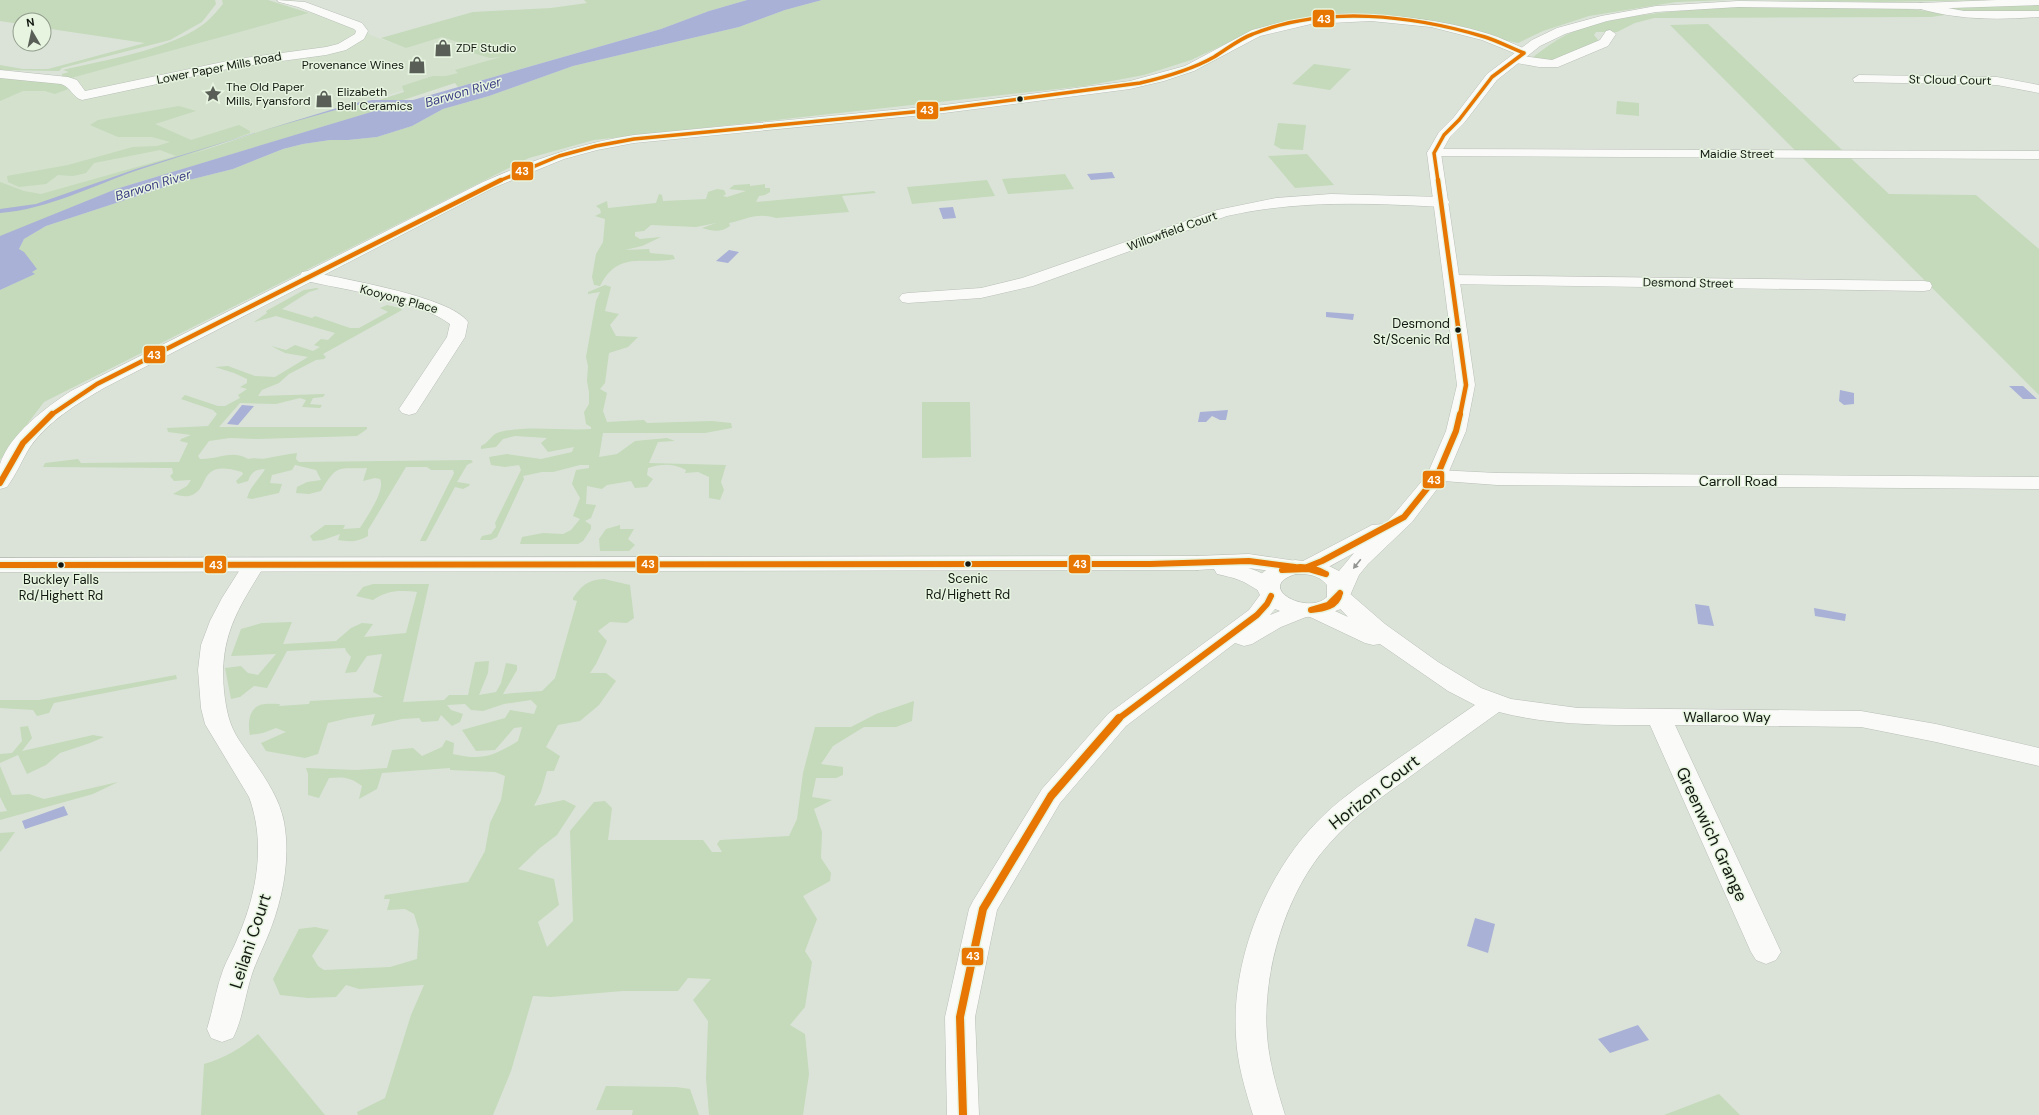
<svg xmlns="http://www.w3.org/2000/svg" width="2039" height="1115" viewBox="0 0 2039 1115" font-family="'DM Sans',sans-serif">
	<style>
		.built { fill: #d3e1cd }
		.green { fill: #c4daba }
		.water { fill: #a9b1d6 }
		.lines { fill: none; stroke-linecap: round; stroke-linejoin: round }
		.minor-casing { stroke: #b9bfb6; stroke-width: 1 }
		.tertiary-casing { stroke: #b9bfb6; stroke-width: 1 }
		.secondary-casing { stroke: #b9bfb6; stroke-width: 1 }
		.minor { fill: #fafbf9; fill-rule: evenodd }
		.tertiary { fill: #fafbf9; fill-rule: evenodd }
		.secondary { fill: #fafbf9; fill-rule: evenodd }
		.bus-1-far3-casing { stroke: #e7f5e0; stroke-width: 5.5 }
		.bus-1-far2-casing { stroke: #e7f5e0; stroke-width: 7 }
		.bus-1-far1-casing { stroke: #e7f5e0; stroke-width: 9 }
		.bus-1-casing { stroke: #e7f5e0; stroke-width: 11 }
		.bus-1-far3 { stroke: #e77702; stroke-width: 3.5 }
		.bus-1-far2 { stroke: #e77702; stroke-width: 4.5 }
		.bus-1-far1 { stroke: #e77702; stroke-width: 6 }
		.bus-1 { stroke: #e77702; stroke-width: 8 }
		.oneway { fill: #929591 }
		.bus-dot { fill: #131811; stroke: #e7f5e0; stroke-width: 1.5 }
		.labels { text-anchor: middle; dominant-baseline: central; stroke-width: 3; stroke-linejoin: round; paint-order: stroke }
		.far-poi-label { font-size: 12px; fill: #131811; stroke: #e7f5e0; text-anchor: start }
		.far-street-label { font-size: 12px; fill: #131811; stroke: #e7f5e0 }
		.far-water-label { font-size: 13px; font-style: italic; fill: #3b3e84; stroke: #e7f5e0 }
		.bus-label { font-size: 13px; fill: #131811; stroke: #e7f5e0 }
		.street-label { font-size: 14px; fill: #131811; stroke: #e7f5e0 }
		.near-street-label { font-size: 17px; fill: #131811; stroke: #e7f5e0 }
		.line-badge { stroke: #e7f5e0; stroke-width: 1.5 }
		.badge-label { font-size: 11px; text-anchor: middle; font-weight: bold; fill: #fff }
	</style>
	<rect width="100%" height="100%" fill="#dbe3d8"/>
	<!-- built -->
	<path class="built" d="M321 10 358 21 370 35 406 48 442 37 510 59 32 199 0 182V97Z"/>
	<!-- green -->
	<path class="green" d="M0 0H215L216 4 202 22 170 40 62 68 59 71 0 70V65L23 69H48L145 43 44 28V20H20V24L0 21Z
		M222 0H268L309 13 71 78 62 77V74L69 72 63 70C104 60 168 50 201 26 210 20 216 12 223 4Z
		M584 0H747L709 11 661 29 458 87 455 83 403 100H379L404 92 402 86 433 76H446L458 73 455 70 501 57 490 58 463 50 473 47 442 37 406 48 381 38 473 12 551 8 587 3Z
		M822 0H1726L1676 2 1589 16 1543 31 1518 43 1402 18 1288 22 1230 42 1191 60 1144 75 1085 86 594 140 529 158 44 402 0 460V290L34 274 24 265 18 251 24 239 46 226 177 183 233 169 283 149 303 144 330 140H348L377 137 412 126 443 109 489 96 573 66 739 27 785 10Z
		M1766 0H1989L1880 2Z
		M2039 4V11H1958L1949 8Z
		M1740 7 1908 9 1952 14 1931 17 1654 18 1635 23 1617 32H1596L1594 35 1599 41 1553 61 1534 59 1533 57C1544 49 1554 41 1566 35 1614 13 1687 10 1740 7Z
		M1708 24 1889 194 1976 195 2039 249V395L1670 25Z
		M1314 64 1351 69 1330 90 1292 84Z
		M0 74 28 81 63 83 68 89 55 94 45 91H23L0 101Z
		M1617 101 1639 103V116L1616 114Z
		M374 102 402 103 116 189 0 237V182L24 191 41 194 176 156 160 150 94 163 86 173 73 176 58 175 46 184 19 187 8 182 7 176 68 165 133 147 157 146 170 142 152 137H118L90 125 98 120 179 106 196 111 155 124 191 140 239 125 250 131V133L189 155C250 135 311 113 374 102Z
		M1278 123 1306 125 1303 150 1281 149 1274 145Z
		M1307 154 1334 185 1295 188 1268 156Z
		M1065 174 1074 189 1008 194 1002 179Z
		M987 180 995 196 912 204 907 187Z
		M750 184V186L765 184V188H770V192L765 195 759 196 756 202 874 191 876 193 842 196 849 212 776 218C756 212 748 219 729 223L730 226C720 233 713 231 702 228L716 223 696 227 651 225 644 231 635 232V236L640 239 661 237 642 246 625 250 649 249 650 253 673 255 675 259C643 265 618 250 600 286L594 285 592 277 596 254 603 242 605 219 595 216 601 213 600 209 596 206 607 201 608 208 656 203 659 194 662 195 663 201 706 199 708 192 717 189 724 190 726 194 723 196 727 197 746 191 729 189 734 185Z
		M605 285 611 287 605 311 619 314 610 325 616 336 638 337 628 347 609 353 605 383 600 389 607 393 603 411 607 422 644 420 647 423 712 421 731 423 732 428 705 433H603L599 457 617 454 635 441 667 438 675 441 658 442 649 463 726 465 721 482 724 490 720 500 709 498V477L698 472 685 473 686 470C672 463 662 464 648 468L647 475 653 479 647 487 635 488 631 481 607 485 602 489 587 486 586 504 596 505 591 518 585 521 591 525V529L583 541 578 544H520L522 537 543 533 563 534 571 530 580 519 573 516 580 498 572 484 576 470 589 468V465H580L553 472H542L523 476 524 479 497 537 491 540H480L482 536 491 534 496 527 495 523 521 470 519 465 505 467 491 465 489 457 507 454 541 459 572 452 574 447 548 452 541 443 547 438 515 436 503 439 496 447 481 449V446C489 443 491 434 500 432 529 425 562 431 591 429V427L586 424 584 412 589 404V392L587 381 588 366 586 357 596 301 600 292 588 294V292Z
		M317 288 319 289 309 292 282 309 312 318 315 316 350 328H359L388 312 380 308 387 305 400 308 402 310 323 354 326 357 324 359 316 360 289 374 279 383 262 390 258 396 325 394 323 397 313 398 310 404 322 405 320 408 302 407 306 400 300 398 276 404 240 403 219 427H367V429L357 436 257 439 230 438 209 441 198 456 200 459C217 460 232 449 248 459 255 457 261 460 268 458 278 456 287 454 297 453L296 459 299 462 471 460 473 462 467 465 457 482 470 484 469 486 463 489 455 487 426 541H420L454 473 453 470H431L427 467H406L368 530V536C357 542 351 542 338 540L340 534 323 540 313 541 310 536 325 525H345L343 529 360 528C366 518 386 490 380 479L375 478 363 481 367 468C337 469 337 464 321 491L309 494 296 493 297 487 307 482 321 480 316 470 295 465 292 470 272 475 270 483 282 484 279 493 252 499 247 498C250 486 259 480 265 469 256 469 251 472 248 481L238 484 236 481 243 474 242 472C195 458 212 491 189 496 184 497 178 495 173 494L187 486 191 480 174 481 170 476 173 473 172 468 43 467 45 463 78 459 81 463 179 462 188 443 180 441 181 439 191 435 168 432 167 428 208 426 217 414 213 410 181 399 185 395 218 406H225L240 398 238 395 247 389 240 387 247 383V379L234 373 215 367 228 366 255 376 275 377 308 357 285 353 271 346 286 350 295 345 313 351 320 347 314 345 321 339 328 340 335 333 276 316 254 322 267 313 266 311 304 290Z
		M922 402H970L971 457 922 458Z
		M620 525V529H634L628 539 635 545 629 551H600L599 539 606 529Z
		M604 579 630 585 634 618 627 623 610 622 598 631 607 641 596 664 590 673H606L616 681 599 705 580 721 558 725 546 747 560 756 554 771H547L541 792 534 806 564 800 576 806 557 835 540 848 518 869 554 879 559 905 538 922 547 947 573 921 570 831 594 802 605 801 612 808 608 840H703L712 852H722L717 844 720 840 789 836 797 819 803 773 815 727H851L876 714 914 701 912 721 896 727H864L833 746 821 764 843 767V775L836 778H816L812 797 832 800 814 809 822 832 821 858 831 873 830 881 803 896 817 919 805 951 812 962 805 1007 790 1025 805 1034 809 1074 803 1115H709L706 1078 708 1021 693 1000 711 979 688 978 678 991H623L551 997 533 996 511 1071 493 1115H358L357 1112 385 1098 411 1015 424 985 359 989 346 985 336 997 308 998 280 995 273 979 299 929 315 927 329 930 312 956 318 966 324 970 390 967 417 959 419 930 414 914 405 909 387 910 390 899H384L385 895 468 882 485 851 490 823 501 800 505 776 495 772 450 770V768L382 773 377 789 359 799 362 786C350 777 343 777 329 778L319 798 308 795V774L306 768 356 770 387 768 392 750 413 748 422 756 442 747 446 740 454 743 453 754C482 761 494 756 518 741L522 727 514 728 495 750 476 751 462 730 505 718 510 710 534 714 537 706 531 700 504 704 483 711 471 710 465 704 447 705 451 710 463 714 460 722 452 726 441 715 438 721 422 722 419 718 402 719 371 726 375 714 349 718 328 723 318 754 305 758 266 751 261 743 286 732 276 728 263 733 250 735C248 726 248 711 258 706 263 703 274 704 280 704L279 706 309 704 310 701 383 697 373 692 382 654 367 656 356 672 345 673 351 657 346 651 345 648 287 651 267 688 254 686 240 697 231 699 225 668 241 666 248 673 258 675 276 654 231 656 241 629 262 623 292 622 283 644 336 641 351 628 362 623 373 624 364 637 406 633 417 592C400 590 387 590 373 600L356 596 363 587 373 584H429L403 702 444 700 449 695H468L475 662 489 661 488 673 479 695 496 692 501 683 506 663 517 665V670L503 694 542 691 555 678 577 601 573 600V598C582 585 588 580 604 579Z
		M176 675 177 679 54 703 49 713 37 716 33 710 0 708V700H39Z
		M28 726 32 738 22 751 93 735 104 737 90 743 60 753 46 765 27 774 18 755 0 763V754L12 753 22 741 20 727Z
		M0 766 12 795 29 794 44 799 118 782 93 794 0 820V812L7 811 0 797Z
		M15 832 2 850 0 852V833Z
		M258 1034 325 1115H201L204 1064C225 1058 241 1048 258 1034Z
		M606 1086 676 1087 690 1089 699 1115H632L633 1110H596Z
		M1719 1094 1740 1115H1664Z"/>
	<!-- water -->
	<path class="water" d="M747 0H822L785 10 739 27 573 66 489 96 443 109 412 126 377 137 348 140H330L303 144 283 149 233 169 177 183 46 226 24 239 19 249 24 252 37 269 32 272 35 274 0 290V236L116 189 401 103C366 99 333 111 300 120 246 135 192 152 138 170 92 186 49 209 0 213V209L36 204 136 169 350 104 372 100H413L661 29 709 11Z
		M1112 172 1115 178 1091 180 1087 174Z
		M953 207 956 218 943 219 939 208Z
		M729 250 739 252 728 263 716 261Z
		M1326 312 1354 314 1353 320 1326 317Z
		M2009 386H2023L2037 399H2023Z
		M1840 390 1854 393V404L1844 405 1839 401Z
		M242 405 254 406 238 425 227 424Z
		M1228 410 1226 420H1220L1212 416 1206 422H1198L1200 412Z
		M1695 604 1709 606 1714 626 1698 624Z
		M1814 608 1846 614 1845 621 1815 616Z
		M64 806 68 815 25 829 22 821Z
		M1475 918 1495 924 1488 953 1467 946Z
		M1638 1025 1649 1040 1610 1053 1598 1039Z"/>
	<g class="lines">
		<!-- minor casing -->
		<g class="minor-casing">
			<path id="minor" d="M277 0 305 2 362 23 368 31 364 39 346 50 326 55 237 67 82 100C73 98 71 87 61 84L0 78V70L68 77 77 80 85 91 237 59 326 47 338 44 355 34 356 31 354 29 298 7 279 2Z
				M1921 3 1964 11H2039V17C1997 20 1957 20 1917 8L1915 6 1917 4Z
				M1610 30 1616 34 1608 46 1558 67H1539L1511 62 1509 59 1515 55 1552 60 1600 40 1606 31Z
				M1859 75 1997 77 2039 85V93L1997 85 1854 82 1853 79Z
				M1434 149 2039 151V159L1429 156 1427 153 1429 150Z
				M1331 194 1442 197 1447 199 1450 202 1447 205 1442 207C1370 203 1298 200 1227 216L1033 286 981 298 908 303 902 302 899 298 902 294 908 293 981 288 1022 278 1217 210 1276 198Z
				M308 271C341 279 450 296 468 322L465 337 416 413 409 415 402 413 399 409 447 337 450 324C416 299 344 290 302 280L300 276 302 272Z
				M1452 275 1924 281 1930 282 1932 286 1930 290 1924 291 1446 284 1444 280 1446 276Z
				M1437 470 1497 473 2039 477V489L1497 485 1430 480 1427 476 1430 472Z
				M1249 554 1303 562 1306 567 1303 572 1295 574 1248 568C1259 571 1271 577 1278 587L1275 592C1260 596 1253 585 1239 580 1232 577 1225 576 1217 574L1214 569 1197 570 1189 568 1186 563 1189 558 1197 556Z
				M254 558 262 560 265 565C237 610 219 637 224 691 226 709 229 725 239 740 256 766 278 791 284 822 291 861 282 902 267 938 262 950 256 962 252 974 245 995 243 1018 233 1038L222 1042 211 1038 207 1029C213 1010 216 989 223 970 227 959 234 948 238 937 257 893 266 843 249 797L205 724 201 708 198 670 201 645 210 621 222 598 246 560Z
				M1340 590 1348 592 1385 624 1438 662 1481 688 1511 699 1578 708 1861 711 1936 724 2039 748V766L1936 742 1861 727 1675 725 1781 952 1776 960 1766 964 1756 960 1751 952 1650 725C1599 725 1549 725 1499 712 1471 732 1443 752 1415 773 1385 795 1354 815 1329 844 1286 891 1262 972 1267 1035 1269 1063 1277 1089 1285 1115H1253C1245 1089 1237 1063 1236 1036 1231 958 1268 868 1324 815 1346 794 1371 778 1396 760 1423 742 1448 723 1475 705L1448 691 1380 644 1373 645 1365 643 1308 616 1304 611 1308 606 1316 604 1324 606 1348 617 1329 597 1332 592Z"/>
		</g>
		<!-- tertiary casing -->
		<g class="tertiary-casing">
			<path id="tertiary" d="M1340 14C1391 14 1440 19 1489 34 1502 38 1515 45 1528 50L1530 53 1524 57 1482 40 1431 27 1371 21 1311 24 1260 36 1194 71 1164 81 1130 89 944 113 634 143 597 150 564 159 493 188 104 388C77 404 48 421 30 447 22 460 16 475 7 487L0 489C0 482 0 471 0 464 10 434 45 408 71 391L483 182C532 160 581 143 634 135L944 105 1130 81 1185 66 1252 30 1283 22Z
				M1197 556 1205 558 1208 563 1205 568 1197 570 0 572V558Z"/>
		</g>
		<!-- secondary casing -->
		<g class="secondary-casing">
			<path id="secondary" d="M1997 0H2039V5L1921 9 1738 7 1656 12 1607 21 1565 34 1540 46 1497 80 1464 123 1450 137 1441 153 1475 385 1466 431 1447 476 1412 522 1368 564 1359 575 1348 600 1341 609 1321 616 1306 617 1281 627 1252 644 1244 646 1235 643 1126 726 1060 803 997 910 975 1017 979 1115H947L945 1017 969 909 973 901 1042 789 1108 714 1249 610 1260 595 1256 587 1261 574 1270 567 1295 560 1303 561 1372 525 1384 524 1396 512 1427 475 1446 431 1457 385 1427 153 1439 132 1454 117 1487 74 1532 40 1557 28 1601 16 1656 6 1738 1 1921 3ZM1354 553 1339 571 1329 566H1330ZM1296 574C1309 574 1319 575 1327 585V597C1308 616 1253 587 1296 574ZM1275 609 1280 611 1270 615Z"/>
		</g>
		<!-- minor -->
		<use href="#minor" class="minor"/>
		<!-- tertiary -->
		<use href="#tertiary" class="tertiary"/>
		<!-- secondary -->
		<use href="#secondary" class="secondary"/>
		<!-- bus-1-far3 casing -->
		<g class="bus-1-far3-casing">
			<path id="bus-1-far3" d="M499 181 559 156 596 146 634 139 944 109 1140 83C1166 77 1191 70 1214 57 1227 49 1239 39 1253 34 1325 5 1412 15 1485 37 1498 41 1511 48 1524 53
				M1438 181 1434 153 1444 135 1459 120 1492 77 1524 53"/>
		</g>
		<!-- bus-1-far2 casing -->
		<g class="bus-1-far2-casing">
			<path id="bus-1-far2" d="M1438 180 1466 385 1460 415
				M51 415 97 384 501 180"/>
		</g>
		<!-- bus-1-far1 casing -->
		<g class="bus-1-far1-casing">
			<path id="bus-1-far1" d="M0 483 23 443 52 414
				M0 565 1150 564 1249 561 1295 567
				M1307 567 1322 561 1404 517 1437 476 1456 431 1460 414
				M1282 570C1298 565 1312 566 1326 574
				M1282 570 1309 569 1326 574
				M1311 610C1323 609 1337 607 1340 593
				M1311 610 1328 605 1340 593
				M1118 719 1257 615 1267 604 1271 596"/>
		</g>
		<!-- bus-1 casing -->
		<g class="bus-1-casing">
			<path id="bus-1" d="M963 1115 960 1017 983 909 1051 796 1119 718"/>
		</g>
		<!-- bus-1-far3 -->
		<use href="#bus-1-far3" class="bus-1-far3"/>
		<!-- bus-1-far2 -->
		<use href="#bus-1-far2" class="bus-1-far2"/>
		<!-- bus-1-far1 -->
		<use href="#bus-1-far1" class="bus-1-far1"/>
		<!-- bus-1 -->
		<use href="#bus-1" class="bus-1"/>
	</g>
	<!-- one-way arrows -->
	<defs><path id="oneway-solid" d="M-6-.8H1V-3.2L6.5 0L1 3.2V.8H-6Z"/></defs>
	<use class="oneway" href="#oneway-solid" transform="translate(1357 564) rotate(129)"/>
	<!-- icons -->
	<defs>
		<g id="shop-bare" transform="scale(1.38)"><path d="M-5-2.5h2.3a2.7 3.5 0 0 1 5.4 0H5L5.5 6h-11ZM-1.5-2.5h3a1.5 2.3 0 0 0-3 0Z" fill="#595f57" stroke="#e7f5e0" stroke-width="2.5" paint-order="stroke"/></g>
		<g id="sight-bare" transform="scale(1.38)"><path d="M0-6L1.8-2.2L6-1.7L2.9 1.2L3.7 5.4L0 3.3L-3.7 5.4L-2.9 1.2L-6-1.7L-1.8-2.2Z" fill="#595f57" stroke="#e7f5e0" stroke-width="2.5" paint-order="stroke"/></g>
	</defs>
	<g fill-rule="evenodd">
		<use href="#shop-bare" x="443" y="48"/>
		<use href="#shop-bare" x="417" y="65"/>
		<use href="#sight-bare" x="213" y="94"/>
		<use href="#shop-bare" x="324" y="99"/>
	</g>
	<!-- markers -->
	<g class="bus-dot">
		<circle cx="1020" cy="99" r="3.5"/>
		<circle cx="1458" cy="330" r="3.5"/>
		<circle cx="968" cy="564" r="3.5"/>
		<circle cx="61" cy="565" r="3.5"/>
	</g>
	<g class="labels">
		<!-- far-poi labels -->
		<g class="far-poi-label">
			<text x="456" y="48">ZDF Studio</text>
			<text x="404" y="65" text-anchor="end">Provenance Wines</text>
			<text x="226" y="87">The Old Paper<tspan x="226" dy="14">Mills, Fyansford</tspan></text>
			<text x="337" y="92">Elizabeth<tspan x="337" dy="14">Bell Ceramics</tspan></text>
		</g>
		<!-- far-street labels -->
		<g class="far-street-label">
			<text transform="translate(219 68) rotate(-11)">Lower Paper Mills Road</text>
			<text transform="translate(1950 80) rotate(1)">St Cloud Court</text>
			<text x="1737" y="154">Maidie Street</text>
			<text transform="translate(1172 231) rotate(-20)">Willowfield Court</text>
			<text transform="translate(1688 283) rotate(1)">Desmond Street</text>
			<text transform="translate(399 299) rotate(15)">Kooyong Place</text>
		</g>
		<!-- far-water labels -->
		<g class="far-water-label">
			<text transform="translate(463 92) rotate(-16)">Barwon River</text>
			<text transform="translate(153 185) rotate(-17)">Barwon River</text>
		</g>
		<!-- bus labels -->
		<g class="bus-label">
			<text x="1450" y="323" text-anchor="end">Desmond<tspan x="1450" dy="16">St/Scenic Rd</tspan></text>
			<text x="968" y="578">Scenic<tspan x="968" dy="16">Rd/Highett Rd</tspan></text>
			<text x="61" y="579">Buckley Falls<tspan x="61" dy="16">Rd/Highett Rd</tspan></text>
		</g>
		<!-- street labels -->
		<g class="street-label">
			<text x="1738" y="481">Carroll Road</text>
			<text x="1727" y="717">Wallaroo Way</text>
		</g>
		<!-- near-street labels -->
		<g class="near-street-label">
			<text transform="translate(1374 792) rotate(-38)">Horizon Court</text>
			<text transform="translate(1712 834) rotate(65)">Greenwich Grange</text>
			<text transform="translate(250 941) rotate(-72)">Leilani Court</text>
		</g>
	</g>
	<g class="line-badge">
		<rect x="1312" y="9" width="23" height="19" rx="4" fill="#e77702"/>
		<rect x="916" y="101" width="23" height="19" rx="4" fill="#e77702"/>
		<rect x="511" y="161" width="23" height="20" rx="4" fill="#e77702"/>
		<rect x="143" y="345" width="23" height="19" rx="4" fill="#e77702"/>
		<rect x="1422" y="470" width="23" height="19" rx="4" fill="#e77702"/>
		<rect x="1068" y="554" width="23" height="20" rx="4" fill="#e77702"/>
		<rect x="636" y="555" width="23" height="19" rx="4" fill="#e77702"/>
		<rect x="204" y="555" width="23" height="19" rx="4" fill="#e77702"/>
		<rect x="961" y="947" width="23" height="19" rx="4" fill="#e77702"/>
	</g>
	<g class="badge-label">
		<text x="1324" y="23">43</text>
		<text x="927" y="114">43</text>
		<text x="522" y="175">43</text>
		<text x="154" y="359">43</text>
		<text x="1434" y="484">43</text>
		<text x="1080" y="568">43</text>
		<text x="648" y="568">43</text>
		<text x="216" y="569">43</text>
		<text x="973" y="960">43</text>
	</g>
	<!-- north arrow -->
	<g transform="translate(32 32) rotate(351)"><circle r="19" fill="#e7f5e0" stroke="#929d8d"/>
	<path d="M0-3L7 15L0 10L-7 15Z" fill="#595f57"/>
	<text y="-6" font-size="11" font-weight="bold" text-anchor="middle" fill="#131811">N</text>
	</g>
</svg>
